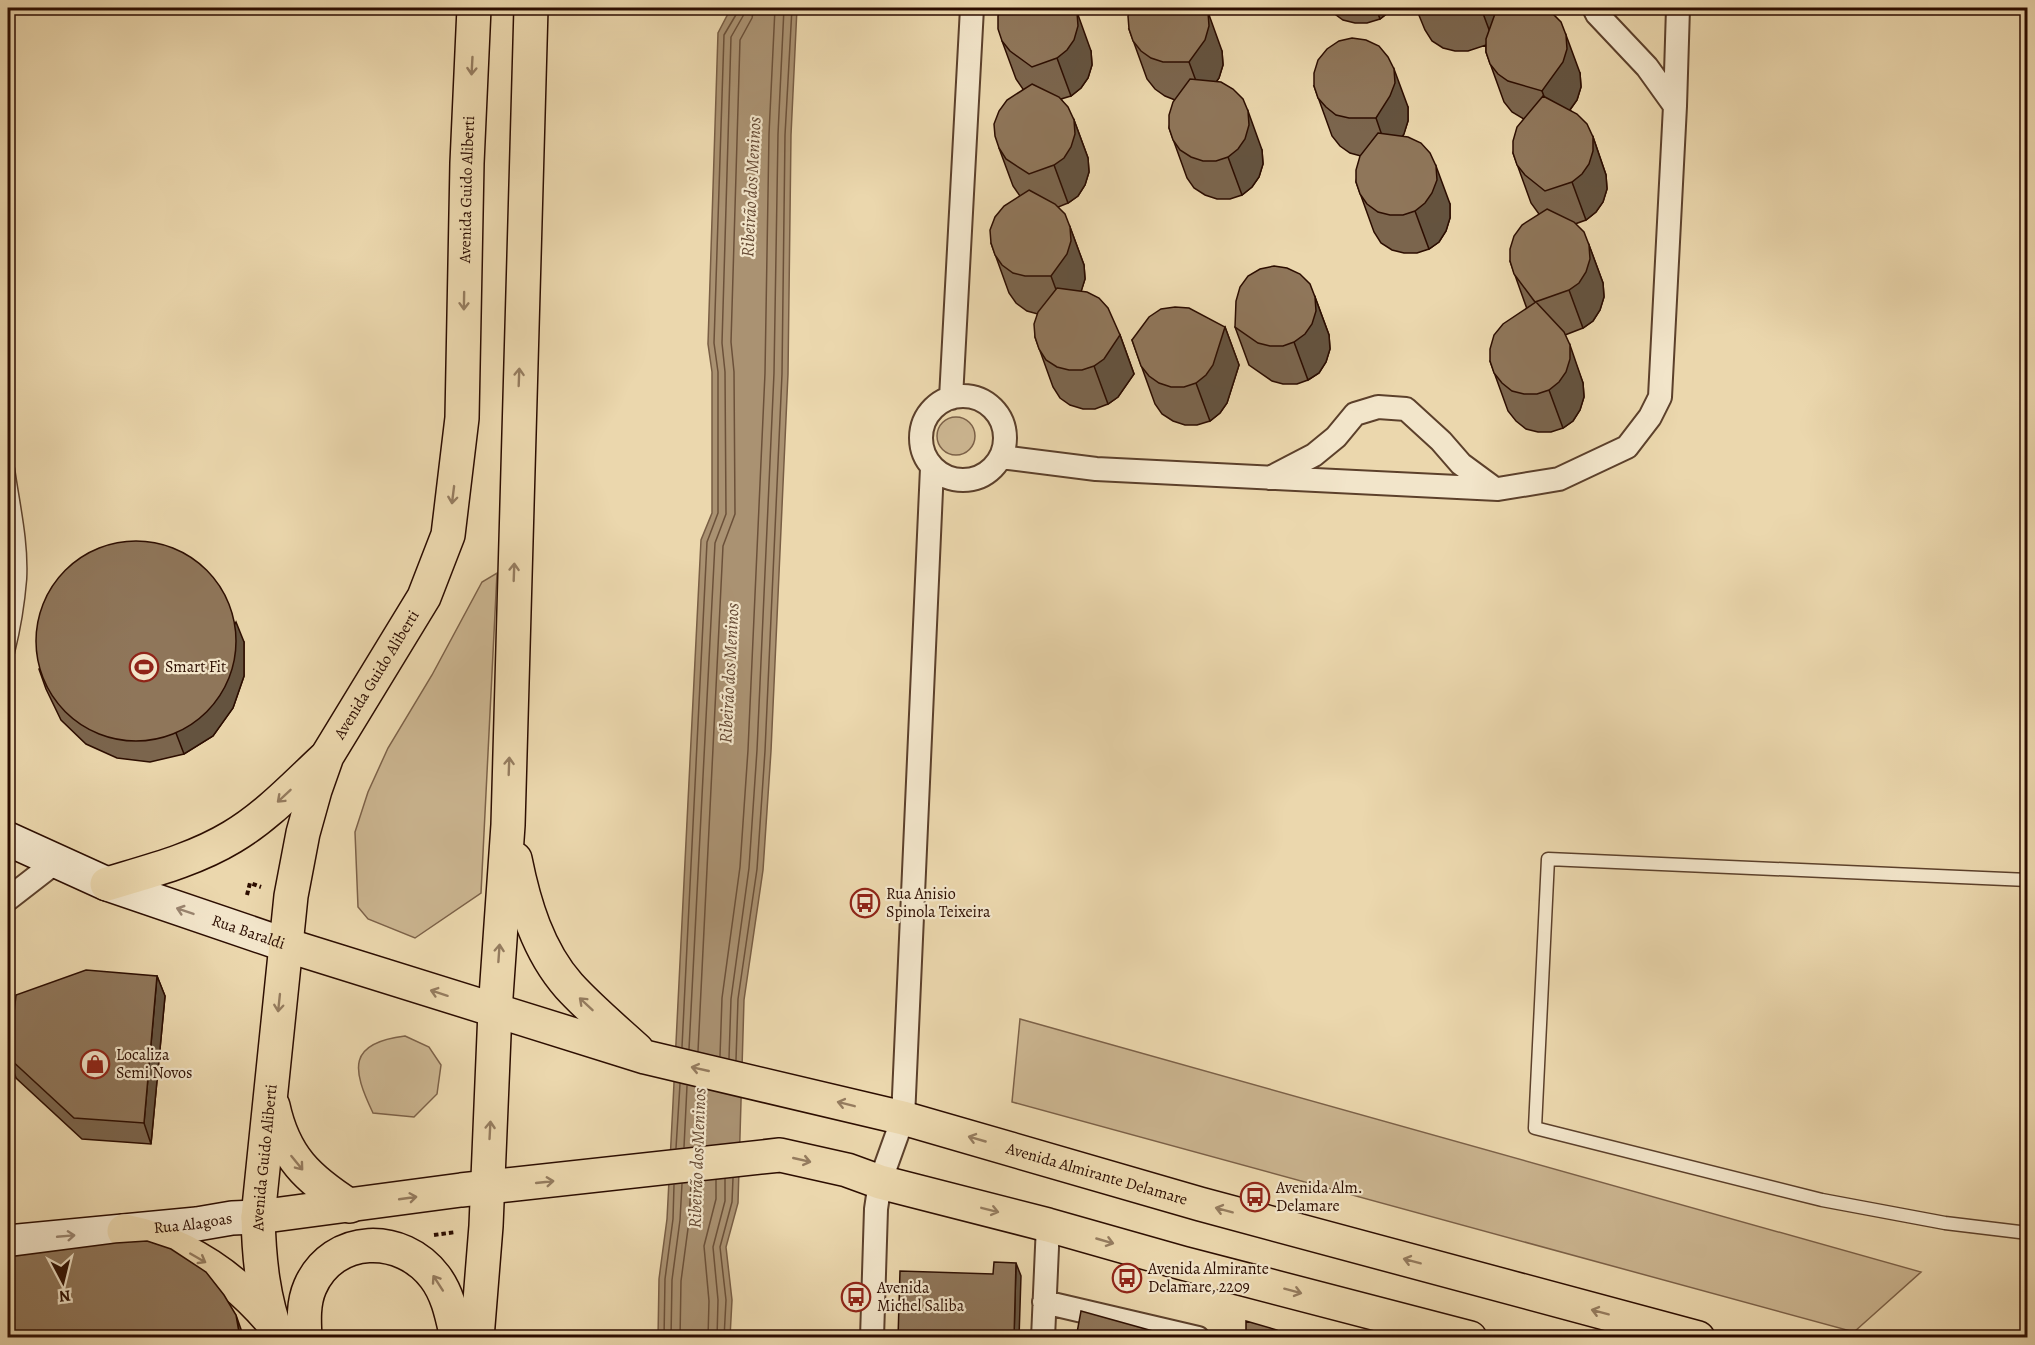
<svg xmlns="http://www.w3.org/2000/svg" width="2035" height="1345" viewBox="0 0 2035 1345" font-family="Alegreya,serif">
	<style>
		.green { fill: #cbb590; stroke: #7c6148; stroke-width: 1.5 }
		.water { fill: #aa9272; stroke: #785d44; stroke-width: 1.5 }
		.lines { fill: none; stroke-linecap: round; stroke-linejoin: round }
		.shore { stroke: #6b5039; stroke-width: 1.5 }
		.lane-casing { stroke: #5c402b; stroke-width: 15 }
		.street-casing { stroke: #5c402b; stroke-width: 26 }
		.secondary-casing { stroke: #2c0d00; stroke-width: 36 }
		.primary-casing { stroke: #2c0d00; stroke-width: 36 }
		.path { stroke: #2c0d00; stroke-width: 4; stroke-dasharray: 4.5 3; stroke-linecap: butt }
		.lane { stroke: #f2e5ca; stroke-width: 12 }
		.street { stroke: #f2e5ca; stroke-width: 22 }
		.secondary { stroke: #f2e5ca; stroke-width: 33 }
		.primary { stroke: #ebd7ad; stroke-width: 33 }
		.wall { fill: #7b654d; stroke: #2c0d00; stroke-width: 1.5 }
		.shaded-wall { fill: #64533f; stroke: #2c0d00; stroke-width: 1.5 }
		.building { fill: #8f765a; stroke: #2c0d00; stroke-width: 1.5 }
		.oneway { stroke: #957c5f }
		.oneway2 { stroke: #99846f }
		.labels { text-anchor: middle; dominant-baseline: central; stroke-width: 4.5; stroke-linejoin: round; paint-order: stroke }
		.street-label { font-size: 16px; fill: #2c0d00; stroke: #f2e5ca }
		.poi-label { font-size: 16px; fill: #2c0d00; stroke: #f2e5ca; text-anchor: start }
		.water-label { font-size: 18px; font-style: italic; fill: #654933; stroke: #f2e5ca }
	</style>
	<rect width="100%" height="100%" fill="#ebd7ad"/>
	<filter id="stains"><feTurbulence type="fractalNoise" baseFrequency=".00333" numOctaves="4"/><feColorMatrix values="0 0 0 0 .2 0 0 0 0 .09 0 0 0 0 .02 0 0 0 .5 -.17"/></filter>
	<radialGradient id="worn" r=".72"><stop offset=".6" stop-color="#630" stop-opacity="0"/><stop offset="1" stop-color="#630" stop-opacity=".3"/></radialGradient>
	<!-- green -->
	<path class="green" d="M937 436a19 19 0 1 1 38 0a19 19 0 1 1-38 0Z
		M497 573 481 893 415 938 368 919 358 907 355 832 368 792 388 748 432 675 482 582Z
		M1020 1019 1921 1272 1854 1332 1012 1102Z
		M405 1036 429 1047 441 1065 437 1094 414 1117 373 1113C352 1069 347 1043 405 1036Z"/>
	<!-- water -->
	<path class="water" d="M731 8H797L791 135 788 374 771 751 763 870 744 1000 738 1203 726 1247 732 1300 730 1337 658 1338 659 1279 667 1219 673 1103 701 540 712 513V372L708 344 718 33Z"/>
	<g class="lines">
		<!-- shore -->
		<path class="shore" d="M682 1047 707 542 718 513V372L714 343 724 35 737 13V8
			M689 1049 715 543 726 514 725 372 722 343 731 37 743 16 745 8
			M698 1051 723 546 735 514 734 372 731 342 740 40 752 18 754 8
			M720 1056 722 998 740 867 748 750 765 373 769 134 775 8
			M729 1058 731 999 749 868 757 750 774 373 778 134 784 8
			M736 1060 738 999 757 869 765 751 782 374 785 135 792 8
			M684 1147 687 1086
			M676 1148 680 1084
			M664 1338 665 1279 673 1219 674 1185
			M671 1338 672 1280 680 1220 682 1184
			M680 1338 681 1281 689 1221 691 1183
			M708 1338 709 1301 704 1246 716 1199V1180
			M717 1338 718 1300 713 1247 725 1201V1179
			M724 1338 726 1300 720 1247 732 1202 733 1178"/>
		<!-- lane casing -->
		<g class="lane-casing">
			<path id="lane" d="M8 469C13 505 22 542 20 579 18 604 14 628 8 652
				M2028 880 1548 859 1535 1128 1822 1200 1945 1223 2028 1233"/>
		</g>
		<!-- street casing -->
		<g class="street-casing">
			<path id="street" d="M1594 8 1597 14 1647 67 1675 106
				M921 438a42 42 0 1 1 84 0a42 42 0 1 1-84 0Z
				M951 398 972 8
				M1001 457 1096 469 1498 489 1559 479 1627 447 1650 417 1660 397 1675 106 1678 8
				M1270 478 1314 455 1336 437 1355 414 1378 407 1406 409 1441 441 1461 464 1495 489
				M8 899 57 861
				M1044 1302 1198 1338
				M872 1338 876 1209 880 1182 903 1118 932 468
				M1043 1338 1048 1225"/>
		</g>
		<!-- secondary casing -->
		<g class="secondary-casing">
			<g id="secondary">
				<path id="s1" d="M8 839 107 884 286 945"/>
				<path id="s2" d="M8 1242 197 1224 232 1218 258 1217"/>
			</g>
		</g>
		<!-- primary casing -->
		<g class="primary-casing">
			<g id="primary">
				<path d="M515 859C524 904 538 951 569 986 590 1009 614 1029 637 1050"/>
				<path d="M107 884C150 871 194 860 232 837 266 817 295 786 324 759"/>
				<path id="s3" d="M286 945 645 1057 903 1118 1200 1204 1698 1338"/>
				<path d="M273 1106C284 1157 308 1179 350 1206"/>
				<path d="M258 1217 461 1190 780 1155 847 1170 880 1182 1048 1225 1182 1263 1470 1338"/>
				<path d="M124 1231C184 1243 233 1276 272 1322"/>
				<path id="s4" d="M278 1338C263 1299 259 1259 258 1217L291 896 303 833 315 790 327 756 424 597 448 535 462 418 467 163 474 8"/>
				<path d="M305 1338C304 1321 303 1303 310 1287 333 1234 402 1233 435 1277 448 1294 452 1316 457 1338"/>
				<path d="M477 1338 486 1226 495 1011 508 825 531 8"/>
			</g>
		</g>
		<!-- path -->
		<path class="path" d="M247 895 250 883 261 887
			M434 1235 456 1232"/>
		<!-- lane -->
		<use href="#lane" class="lane"/>
		<!-- street -->
		<use href="#street" class="street"/>
		<!-- secondary -->
		<use href="#secondary" class="secondary"/>
		<!-- primary -->
		<use href="#primary" class="primary"/>
	</g>
	<!-- wall -->
	<path class="wall" d="M1329 8H1394L1380 19 1367 23H1355L1343 20 1332 12Z
		M1416 8H1500V10L1580 73 1581 87 1577 100 1570 110 1593 137 1606 175 1607 189 1603 202 1596 212 1586 220 1575 224 1589 245 1603 283 1604 297 1600 310 1593 321 1583 328 1565 335 1583 383 1584 397 1580 410 1573 421 1563 428 1551 432H1538L1526 429 1516 421 1508 411 1490 361 1527 309 1510 261 1539 214 1531 203 1513 153 1524 119 1512 112 1504 102 1486 52V45L1468 51H1455L1443 48 1432 41 1425 30Z
		M1129 29 1222 51 1223 65 1219 78 1216 82 1262 150 1263 164 1259 177 1252 187 1242 195 1230 199H1217L1205 195 1194 188 1187 178 1169 128 1175 100 1165 96 1155 89 1147 79Z
		M1002 41 1091 51 1092 65 1088 78 1081 88 1071 96 1061 99 1074 120 1088 158 1089 172 1085 185 1078 196 1068 203 1058 207 1070 227 1084 265 1085 279 1081 291 1120 335 1134 374 1118 397 1108 404 1095 409H1083L1070 405 1060 398 1053 387 1035 337 1038 314 1027 311 1016 303 1009 293 991 243 1020 196 1013 186 999 148 1023 89 1016 79Z
		M1314 86 1408 107V121L1403 136 1450 204V218L1446 231 1439 242 1429 249 1417 253H1404L1392 250 1381 243 1374 232 1356 182 1361 156 1350 153 1340 146 1332 136Z
		M1315 297 1329 335 1330 349 1326 362 1319 373 1308 380 1297 384H1283L1272 381 1249 365 1235 327Z
		M1225 327 1239 365 1227 403 1220 413 1210 421 1197 425H1185L1173 421 1162 414 1155 404 1132 340Z
		M244 642V676L233 708 213 736 184 754 150 762 117 758 86 744 61 720 46 689 39 669Z
		M157 976 165 996 151 1144 82 1139 16 1078 9 1058Z"/>
	<!-- shaded-wall -->
	<path class="shaded-wall" d="M1376 8H1394L1380 19Z
		M1481 8H1500L1501 16 1494 43Z
		M1077 12 1091 51 1092 65 1088 78 1081 88 1071 96 1057 58Z
		M1208 12 1222 51 1223 65 1219 78 1203 100 1189 62Z
		M1566 35 1580 73 1581 87 1577 100 1556 129 1542 91Z
		M1394 69 1408 107V121L1404 134 1389 156 1376 118Z
		M1248 111 1262 150 1263 164 1259 177 1252 187 1242 195 1228 157Z
		M1074 120 1088 158 1089 172 1085 185 1078 196 1068 203 1054 165Z
		M1593 137 1606 175 1607 189 1603 202 1596 212 1586 220 1572 182Z
		M1436 166 1450 204V218L1446 231 1439 242 1429 249 1415 211Z
		M1070 227 1084 265 1085 279 1081 292 1065 314 1051 276Z
		M1589 245 1603 283 1604 297 1600 310 1593 321 1583 328 1569 290Z
		M1315 297 1329 335 1330 349 1326 362 1319 373 1308 380 1294 342Z
		M1225 327 1239 365 1227 403 1220 413 1210 421 1196 383Z
		M1120 335 1134 374 1118 397 1108 404 1094 366Z
		M1570 345 1583 383 1584 397 1580 410 1573 421 1563 428 1549 390Z
		M236 622 244 642V676L233 708 213 736 184 754 176 733Z
		M157 976 165 996 151 1144 144 1123Z
		M1016 1263 1021 1276 1019 1338H1014Z
		M236 1315 243 1335 244 1338H240Z"/>
	<!-- building -->
	<path class="building" d="M1000 8H1075L1077 12 1078 26 1074 40 1067 50 1057 58 1032 67 1010 51 1002 41 998 29V16Z
		M1131 8H1206L1208 12 1209 26 1205 40 1189 62H1163L1151 58 1141 51 1133 41 1129 29 1128 16Z
		M1425 8H1471L1454 13H1441L1429 10Z
		M1511 8H1541L1551 12 1561 22 1566 35 1567 49 1563 62 1542 91 1508 81 1498 74 1490 64 1486 52V39L1496 11Z
		M1352 38 1366 40 1379 46 1388 57 1394 69 1395 83 1390 96 1376 118H1349L1336 115 1326 107 1318 98 1314 86V73L1318 60 1327 49 1339 41Z
		M1190 79 1221 82 1233 89 1243 99 1248 111 1249 125 1245 139 1238 149 1228 157 1216 161H1203L1191 157 1180 150 1173 140 1169 128V115L1173 102Z
		M1032 84 1059 97 1068 107 1074 120 1075 134 1071 147 1064 158 1054 165 1029 174 1006 159 999 148 995 136 994 124 999 111 1007 100Z
		M1543 96 1577 114 1587 124 1593 137V151L1589 164 1582 174 1572 182 1545 191 1525 175 1517 165 1513 153V141L1517 127Z
		M1378 133 1408 137 1421 143 1430 153 1436 166 1437 180 1432 193 1425 203 1415 211 1403 215H1390L1378 212 1367 204 1360 194 1356 182V170L1360 156Z
		M1029 190 1055 204 1065 214 1070 227 1071 241 1067 254 1051 276H1025L1013 273 1002 265 995 255 991 243 990 230 995 217 1004 206Z
		M1547 209 1574 222 1584 232 1589 245 1590 259 1586 272 1579 283 1569 290 1535 302 1514 274 1510 261V249L1514 236 1522 225Z
		M1274 266 1287 268 1300 274 1310 284 1315 297 1316 311 1312 324 1305 334 1294 342 1283 346H1270L1258 343 1235 327 1236 301 1240 287 1248 276 1260 269Z
		M1057 288 1087 292 1099 298 1108 308 1120 335 1104 359 1094 366 1082 370H1069L1057 367 1046 360 1039 349 1035 337 1034 324 1038 312Z
		M1536 302 1564 332 1570 345V359L1566 372 1559 382 1549 390 1537 394H1524L1512 391 1502 383 1494 373 1490 361V349L1494 335 1503 324Z
		M1175 307 1189 308 1225 327 1213 365 1206 375 1196 383 1184 387H1171L1159 383 1149 376 1141 366 1132 340 1149 317 1161 309Z
		M36 641a100 100 0 1 1 200 0a100 100 0 1 1-200 0Z
		M86 970 157 976 144 1123 74 1118 9 1058 16 995Z
		M147 1241 171 1249 206 1272 224 1295 236 1315 240 1338H8V1257L116 1243Z
		M994 1262 1016 1263 1014 1338H898L900 1271 993 1274Z
		M1081 1311 1178 1338H1076Z
		M1246 1321 1277 1330V1338H1246Z"/>
	<!-- one-way arrows -->
	<defs><path id="oneway-shaft" d="M-6 0H5M1.5-3L5.5 0L1.5 3" fill="none" stroke-width="1.6" stroke-linecap="round" stroke-linejoin="round" transform="scale(1.5)"/></defs>
	<g class="oneway">
		<use href="#oneway-shaft" transform="translate(472 66) rotate(93)"/>
		<use href="#oneway-shaft" transform="translate(464 301) rotate(91)"/>
		<use href="#oneway-shaft" transform="translate(519 377) rotate(-88)"/>
		<use href="#oneway-shaft" transform="translate(453 495) rotate(97)"/>
		<use href="#oneway-shaft" transform="translate(514 572) rotate(-88)"/>
		<use href="#oneway-shaft" transform="translate(509 766) rotate(-88)"/>
		<use href="#oneway-shaft" transform="translate(284 796) rotate(137)"/>
		<use href="#oneway-shaft" transform="translate(499 953) rotate(-86)"/>
		<use href="#oneway-shaft" transform="translate(439 993) rotate(-162)"/>
		<use href="#oneway-shaft" transform="translate(279 1003) rotate(96)"/>
		<use href="#oneway-shaft" transform="translate(586 1004) rotate(-137)"/>
		<use href="#oneway-shaft" transform="translate(700 1069) rotate(-167)"/>
		<use href="#oneway-shaft" transform="translate(846 1104) rotate(-166)"/>
		<use href="#oneway-shaft" transform="translate(490 1130) rotate(-87)"/>
		<use href="#oneway-shaft" transform="translate(977 1139) rotate(-164)"/>
		<use href="#oneway-shaft" transform="translate(802 1160) rotate(13)"/>
		<use href="#oneway-shaft" transform="translate(297 1163) rotate(51)"/>
		<use href="#oneway-shaft" transform="translate(545 1182) rotate(-6)"/>
		<use href="#oneway-shaft" transform="translate(408 1198) rotate(-8)"/>
		<use href="#oneway-shaft" transform="translate(990 1210) rotate(14)"/>
		<use href="#oneway-shaft" transform="translate(1224 1210) rotate(-165)"/>
		<use href="#oneway-shaft" transform="translate(1105 1241) rotate(16)"/>
		<use href="#oneway-shaft" transform="translate(198 1258) rotate(30)"/>
		<use href="#oneway-shaft" transform="translate(1412 1261) rotate(-165)"/>
		<use href="#oneway-shaft" transform="translate(438 1283) rotate(-123)"/>
		<use href="#oneway-shaft" transform="translate(1293 1291) rotate(15)"/>
		<use href="#oneway-shaft" transform="translate(1600 1312) rotate(-165)"/>
	</g>
	<g class="oneway2">
		<use href="#oneway-shaft" transform="translate(185 911) rotate(-161)"/>
		<use href="#oneway-shaft" transform="translate(66 1236) rotate(-5)"/>
	</g>
	<!-- icons -->
	<defs>
		<g id="stadium-ring" transform="scale(1.5)"><circle r="9.5" fill="#f2e5ca" stroke="#8f2418" stroke-width="1.5"/><path d="M0-5a6.5 5 0 1 0 0 10a6.5 5 0 1 0 0-10ZM-3.5-1.8h7v3.6h-7Z" fill="#8f2418"/></g>
		<g id="bus-ring" transform="scale(1.5)"><circle r="9.5" fill="#f2e5ca" stroke="#8f2418" stroke-width="1.5"/><path d="M-5-6H5V4H4V6H2V4H-2V6H-4V4H-5ZM-3.5-4V0h7V-4ZM-3.5 1.2v1.5H-2V1.2ZM2 1.2v1.5H3.5V1.2Z" fill="#8f2418"/></g>
		<g id="shop-ring" transform="scale(1.5)"><circle r="9.5" fill="#f2e5ca" stroke="#8f2418" stroke-width="1.5"/><path d="M-5-2.5h2.3a2.7 3.5 0 0 1 5.4 0H5L5.5 6h-11ZM-1.5-2.5h3a1.5 2.3 0 0 0-3 0Z" fill="#8f2418"/></g>
	</defs>
	<g fill-rule="evenodd">
		<use href="#stadium-ring" x="144" y="667"/>
		<use href="#bus-ring" x="865" y="903"/>
		<use href="#shop-ring" x="95" y="1064"/>
		<use href="#bus-ring" x="1255" y="1197"/>
		<use href="#bus-ring" x="1127" y="1278"/>
		<use href="#bus-ring" x="856" y="1297"/>
	</g>
	<g class="labels">
		<!-- street labels -->
		<g class="street-label">
			<text stroke="none"><textPath href="#s4" startOffset="1190">Avenida Guido Aliberti</textPath></text>
			<text stroke="none"><textPath href="#s4" startOffset="686">Avenida Guido Aliberti</textPath></text>
			<text stroke="none"><textPath href="#s1" startOffset="258">Rua Baraldi</textPath></text>
			<text stroke="none"><textPath href="#s4" startOffset="183">Avenida Guido Aliberti</textPath></text>
			<text stroke="none"><textPath href="#s3" startOffset="843">Avenida Almirante Delamare</textPath></text>
			<text stroke="none"><textPath href="#s2" startOffset="186">Rua Alagoas</textPath></text>
		</g>
		<!-- poi labels -->
		<g class="poi-label">
			<text x="165" y="667">Smart Fit</text>
			<text x="886" y="894">Rua Anisio<tspan x="886" dy="18">Spinola Teixeira</tspan></text>
			<text x="116" y="1055">Localiza<tspan x="116" dy="18">Semi Novos</tspan></text>
			<text x="1276" y="1188">Avenida Alm.<tspan x="1276" dy="18">Delamare</tspan></text>
			<text x="1148" y="1269">Avenida Almirante<tspan x="1148" dy="18">Delamare, 2209</tspan></text>
			<text x="877" y="1288">Avenida<tspan x="877" dy="18">Michel Saliba</tspan></text>
		</g>
		<!-- water labels -->
		<g class="water-label">
			<text transform="translate(751 187) rotate(-87)">Ribeirão dos Meninos</text>
			<text transform="translate(729 673) rotate(-87)">Ribeirão dos Meninos</text>
			<text transform="translate(697 1158) rotate(-88)">Ribeirão dos Meninos</text>
		</g>
	</g>
	<!-- margin -->
	<rect width="2035" height="1345" fill="none" stroke="#ebd7ad" stroke-width="30"/>
	<rect x="9" y="9" width="2017" height="1327" fill="none" stroke="#2c0d00" stroke-width="3"/>
	<rect x="15" y="15" width="2005" height="1315" fill="none" stroke="#2c0d00" stroke-width="1.5"/>
	<!-- north arrow -->
	<g transform="translate(63 1282) rotate(173)" stroke="#f2e5ca" stroke-width="4.5" paint-order="stroke">
	<path d="M0-4.5L10 22L0 15L-10 22Z" fill="#2c0d00"/>
	<text y="-9" font-size="16" font-weight="bold" text-anchor="middle" fill="#2c0d00">N</text>
	</g>
	<rect width="100%" height="100%" filter="url(#stains)"/>
	<rect width="100%" height="100%" fill="url(#worn)"/>
</svg>
